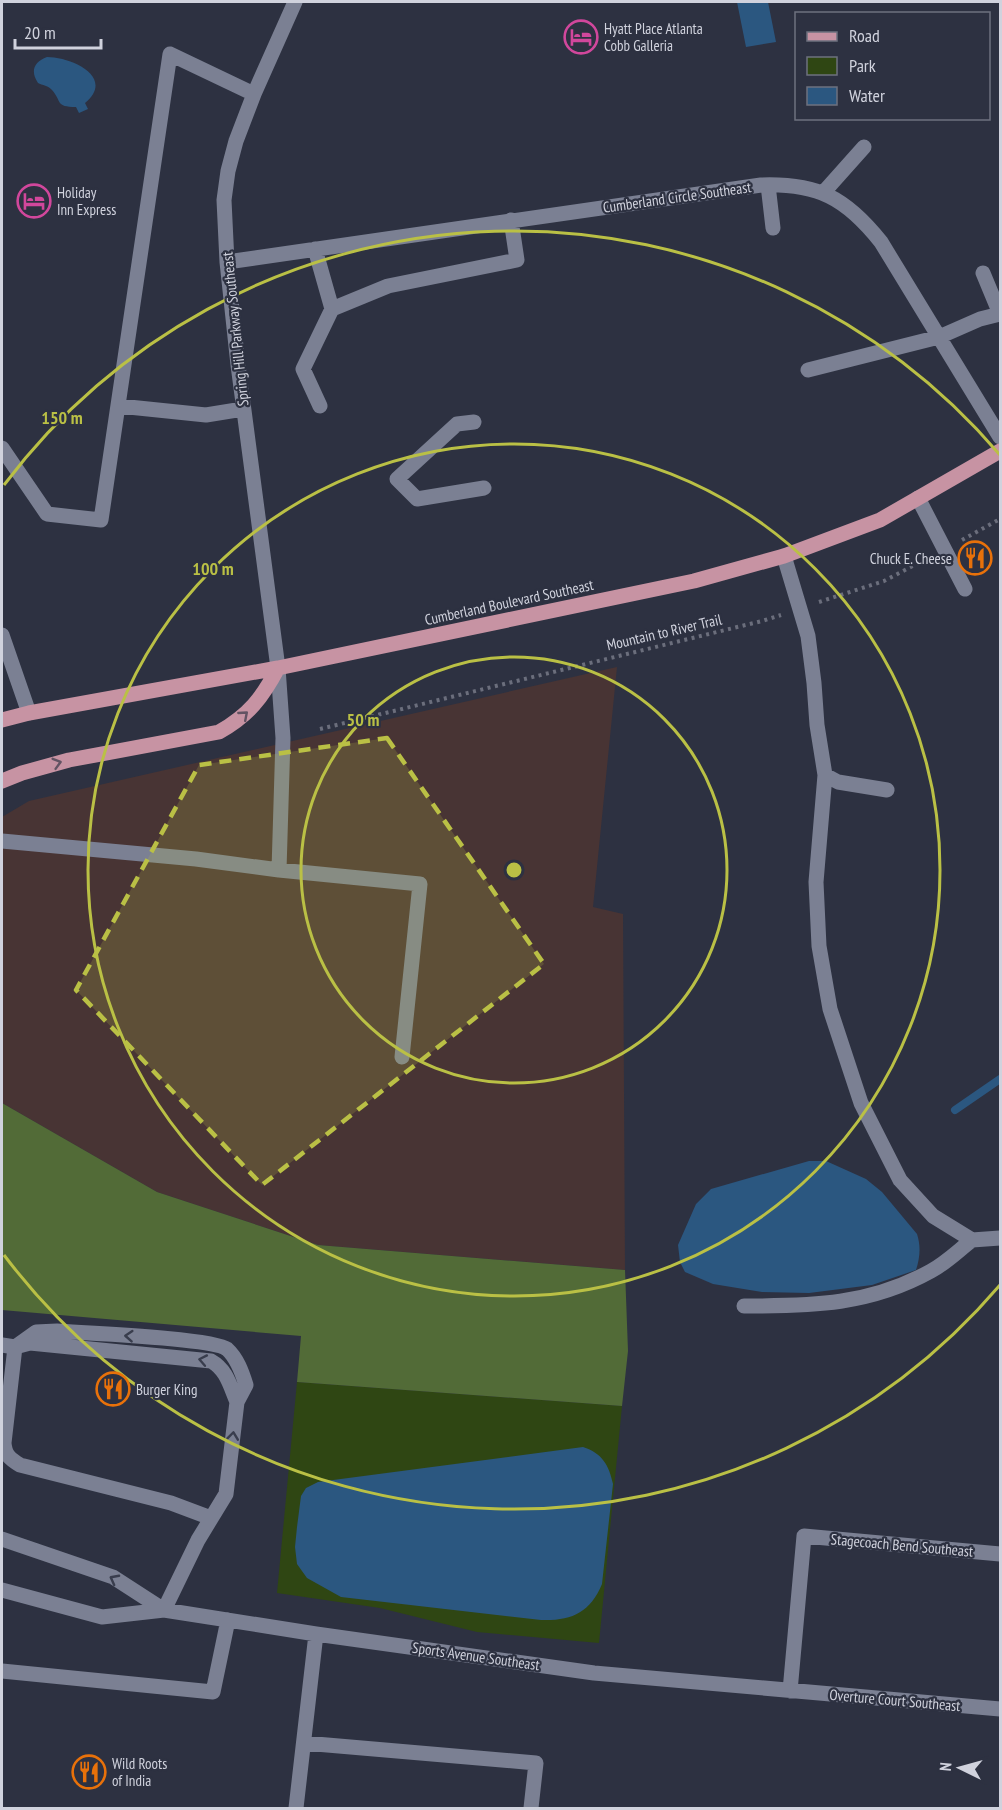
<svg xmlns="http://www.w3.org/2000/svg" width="1002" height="1810" viewBox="0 0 1002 1810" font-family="'PT Sans Narrow',sans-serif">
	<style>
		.industrial { fill: #483434 }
		.green { fill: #2f4613 }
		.forest { fill: #526b37 }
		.water { fill: #2b5780 }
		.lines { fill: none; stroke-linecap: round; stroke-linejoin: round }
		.stream { stroke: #2b5780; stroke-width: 8 }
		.path { stroke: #6b6e7c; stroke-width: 4; stroke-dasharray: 3 4.5; stroke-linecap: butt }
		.minor { stroke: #7b8093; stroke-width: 15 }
		.major { stroke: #c793a3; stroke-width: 15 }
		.oneway { stroke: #635363 }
		.oneway2 { stroke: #393d4d }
		.marked { fill: #bac045; fill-opacity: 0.2; stroke: #bac045; stroke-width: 4.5; stroke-dasharray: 12 8; stroke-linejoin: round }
		.ring { fill: none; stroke: #bac045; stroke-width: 3 }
		.labels { text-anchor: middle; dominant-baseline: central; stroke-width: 4.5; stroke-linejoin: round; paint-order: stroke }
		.poi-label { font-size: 15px; fill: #d0d2dd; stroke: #2d3141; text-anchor: start }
		.street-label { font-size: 15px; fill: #d0d2dd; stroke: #2d3141 }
		.centre { fill: #bac045; stroke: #2d3141; stroke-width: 3 }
		.ring-label { font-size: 18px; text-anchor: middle; font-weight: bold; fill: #bac045; stroke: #2d3141; stroke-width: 4.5; stroke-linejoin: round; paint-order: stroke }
	</style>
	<rect width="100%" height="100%" fill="#2d3141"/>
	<!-- industrial -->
	<path class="industrial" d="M617 667 593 907 623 914 625 1270 318 1245 157 1192 2 1103V817L29 801Z"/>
	<!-- green -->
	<path class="green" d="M297 1382 622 1406 599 1643 477 1632 380 1608 277 1593Z"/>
	<!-- forest -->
	<path class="forest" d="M2 1103 157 1192 318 1245 625 1270 628 1351 622 1406 297 1382 301 1336 2 1310Z"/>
	<!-- water -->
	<path class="water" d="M737 2H768L776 42 746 47Z
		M47 57C71 57 116 77 85 103L88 109 79 113 76 107C55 107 62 101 52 90 49 86 42 85 38 83 30 71 34 62 47 57Z
		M809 1161H826L866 1179 882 1192 917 1234C921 1246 920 1258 916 1270L872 1285 809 1293 762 1292 713 1284 685 1272 680 1262 678 1245 696 1204 711 1189Z
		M583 1447C602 1453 609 1465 613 1484L602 1584C590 1613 571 1621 541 1620L341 1597 307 1578 297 1564 295 1547 297 1527 301 1496 306 1488 318 1482Z"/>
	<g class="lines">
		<!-- stream -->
		<path class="stream" d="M955 1110 1000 1079"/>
		<!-- path -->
		<path class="path" d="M962 540 1000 519
			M819 602 884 581 926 559
			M320 729 762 621 781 615"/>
		<!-- minor -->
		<path class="minor" d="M768 185 773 228
			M823 193 864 147
			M315 249 332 309
			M227 262 761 185C818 183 846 198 881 242L1000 437
			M983 273 1000 314
			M808 370 939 337 980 319 1000 314
			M119 406 206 415 243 409
			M320 406 303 369 332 309 388 286 517 260 511 220
			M474 422 457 424 397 479 417 499 484 488
			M2 448 47 514 101 520 170 54 254 94
			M918 498 965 589
			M784 556 808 636 814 683 817 725 825 775 816 882 819 946 830 1009 861 1103 900 1180 933 1216 972 1240 1000 1238
			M2 635 29 713
			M825 775 838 782 887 790
			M2 841 196 859 279 870 283 738 278 668 238 365 227 262 224 200 228 171 236 141 254 94 295 2
			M279 870 420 884 402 1057
			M744 1306C813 1306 870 1305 931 1271 946 1263 959 1250 972 1240
			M2 1345 15 1347 30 1343 211 1361C227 1370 230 1386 237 1402
			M2 1539 113 1577 164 1610
			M2 1590 102 1617 164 1610 316 1634 594 1673 1000 1709
			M164 1610 198 1540 226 1494 237 1402 246 1385C242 1372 237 1358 227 1349 213 1338 83 1333 57 1331L36 1332 15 1347 4 1443C5 1455 10 1459 20 1465L171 1503 211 1518
			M2 1671 213 1692 228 1620
			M790 1691 804 1536 1000 1554
			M304 1743 536 1763 531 1808
			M296 1808 316 1634"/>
		<!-- major -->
		<path class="major" d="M2 720 29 713 278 668 694 581 784 556 880 520 1000 451
			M2 781 22 773 69 760 219 732C249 715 262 698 278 668"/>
	</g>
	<!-- one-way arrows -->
	<defs><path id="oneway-chevron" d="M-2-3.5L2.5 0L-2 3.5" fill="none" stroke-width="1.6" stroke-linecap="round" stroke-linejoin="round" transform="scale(1.5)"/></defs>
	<g class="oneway">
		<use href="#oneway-chevron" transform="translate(244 715) rotate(-41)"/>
		<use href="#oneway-chevron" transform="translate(57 763) rotate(-16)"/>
	</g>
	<g class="oneway2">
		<use href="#oneway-chevron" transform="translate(129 1336) rotate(-176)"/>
		<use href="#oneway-chevron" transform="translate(203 1360) rotate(-169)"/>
		<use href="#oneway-chevron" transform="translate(233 1436) rotate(-83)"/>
		<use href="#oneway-chevron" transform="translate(114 1579) rotate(-152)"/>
	</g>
	<!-- marked area -->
	<path class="marked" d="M387 738 544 964 262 1185 76 990 199 765Z"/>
	<!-- distance rings -->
	<g class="ring">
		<circle cx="514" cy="870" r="213"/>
		<circle cx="514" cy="870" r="426"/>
		<path d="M1000 1285A639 639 0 0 1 4 1255M4 485A639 639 0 0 1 1000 455"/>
	</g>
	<!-- icons -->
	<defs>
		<g id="hotel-ring" transform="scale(1.725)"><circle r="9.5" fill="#2d3141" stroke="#d1479c" stroke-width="1.5"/><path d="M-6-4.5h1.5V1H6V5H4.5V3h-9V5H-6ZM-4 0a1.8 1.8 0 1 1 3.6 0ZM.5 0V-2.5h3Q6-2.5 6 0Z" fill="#d1479c"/></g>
		<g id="restaurant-ring" transform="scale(1.725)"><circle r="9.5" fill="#2d3141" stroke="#e8710a" stroke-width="1.5"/><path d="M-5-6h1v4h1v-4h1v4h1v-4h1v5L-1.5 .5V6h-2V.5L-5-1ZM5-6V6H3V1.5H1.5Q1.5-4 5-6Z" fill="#e8710a"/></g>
	</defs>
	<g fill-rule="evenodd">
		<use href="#hotel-ring" x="581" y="37"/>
		<use href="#hotel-ring" x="34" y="201"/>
		<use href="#restaurant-ring" x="975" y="558"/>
		<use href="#restaurant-ring" x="113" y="1389"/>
		<use href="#restaurant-ring" x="89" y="1772"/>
	</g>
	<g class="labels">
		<!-- poi labels -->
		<g class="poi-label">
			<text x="604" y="28">Hyatt Place Atlanta<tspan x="604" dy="17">Cobb Galleria</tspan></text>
			<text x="57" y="192">Holiday<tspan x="57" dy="17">Inn Express</tspan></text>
			<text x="952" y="558" text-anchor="end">Chuck E. Cheese</text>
			<text x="136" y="1389">Burger King</text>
			<text x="112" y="1763">Wild Roots<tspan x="112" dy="17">of India</tspan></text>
		</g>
		<!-- street labels -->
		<g class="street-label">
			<text transform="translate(677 197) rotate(-8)">Cumberland Circle Southeast</text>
			<text transform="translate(235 329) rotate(-96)">Spring Hill Parkway Southeast</text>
			<text transform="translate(509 602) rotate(-12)">Cumberland Boulevard Southeast</text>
			<text transform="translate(664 632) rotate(-13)">Mountain to River Trail</text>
			<text transform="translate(902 1545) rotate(5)">Stagecoach Bend Southeast</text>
			<text transform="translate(476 1656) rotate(8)">Sports Avenue Southeast</text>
			<text transform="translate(895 1700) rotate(5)">Overture Court Southeast</text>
		</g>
	</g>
	<circle cx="514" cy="870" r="9" class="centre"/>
	<g class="ring-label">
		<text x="62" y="424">150 m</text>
		<text x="213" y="575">100 m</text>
		<text x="363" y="726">50 m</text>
	</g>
	<!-- border -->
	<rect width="1002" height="1810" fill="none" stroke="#d0d2dd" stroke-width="6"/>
	<!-- legend -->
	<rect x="795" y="12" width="195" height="108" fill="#2d3141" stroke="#6e717f" stroke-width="1.5"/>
	<rect x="807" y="32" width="30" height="9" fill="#c793a3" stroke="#6e717f" stroke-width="1.5"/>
	<text x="849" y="42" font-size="18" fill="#d0d2dd">Road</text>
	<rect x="807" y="57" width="30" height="18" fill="#2f4613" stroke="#6e717f" stroke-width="1.5"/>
	<text x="849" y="72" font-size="18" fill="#d0d2dd">Park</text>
	<rect x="807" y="87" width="30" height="18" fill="#2b5780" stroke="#6e717f" stroke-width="1.5"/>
	<text x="849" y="102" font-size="18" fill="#d0d2dd">Water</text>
	<!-- north arrow -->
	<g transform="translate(960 1768) rotate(275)" stroke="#2d3141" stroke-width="4.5" paint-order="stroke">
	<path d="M0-4.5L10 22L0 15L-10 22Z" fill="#d0d2dd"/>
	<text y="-9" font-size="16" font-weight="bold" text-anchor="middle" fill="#d0d2dd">N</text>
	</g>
	<!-- scale -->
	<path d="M15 39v9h86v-9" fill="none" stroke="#d0d2dd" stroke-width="3"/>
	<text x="24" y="39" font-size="18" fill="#d0d2dd" stroke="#2d3141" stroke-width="4.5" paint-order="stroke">20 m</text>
</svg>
